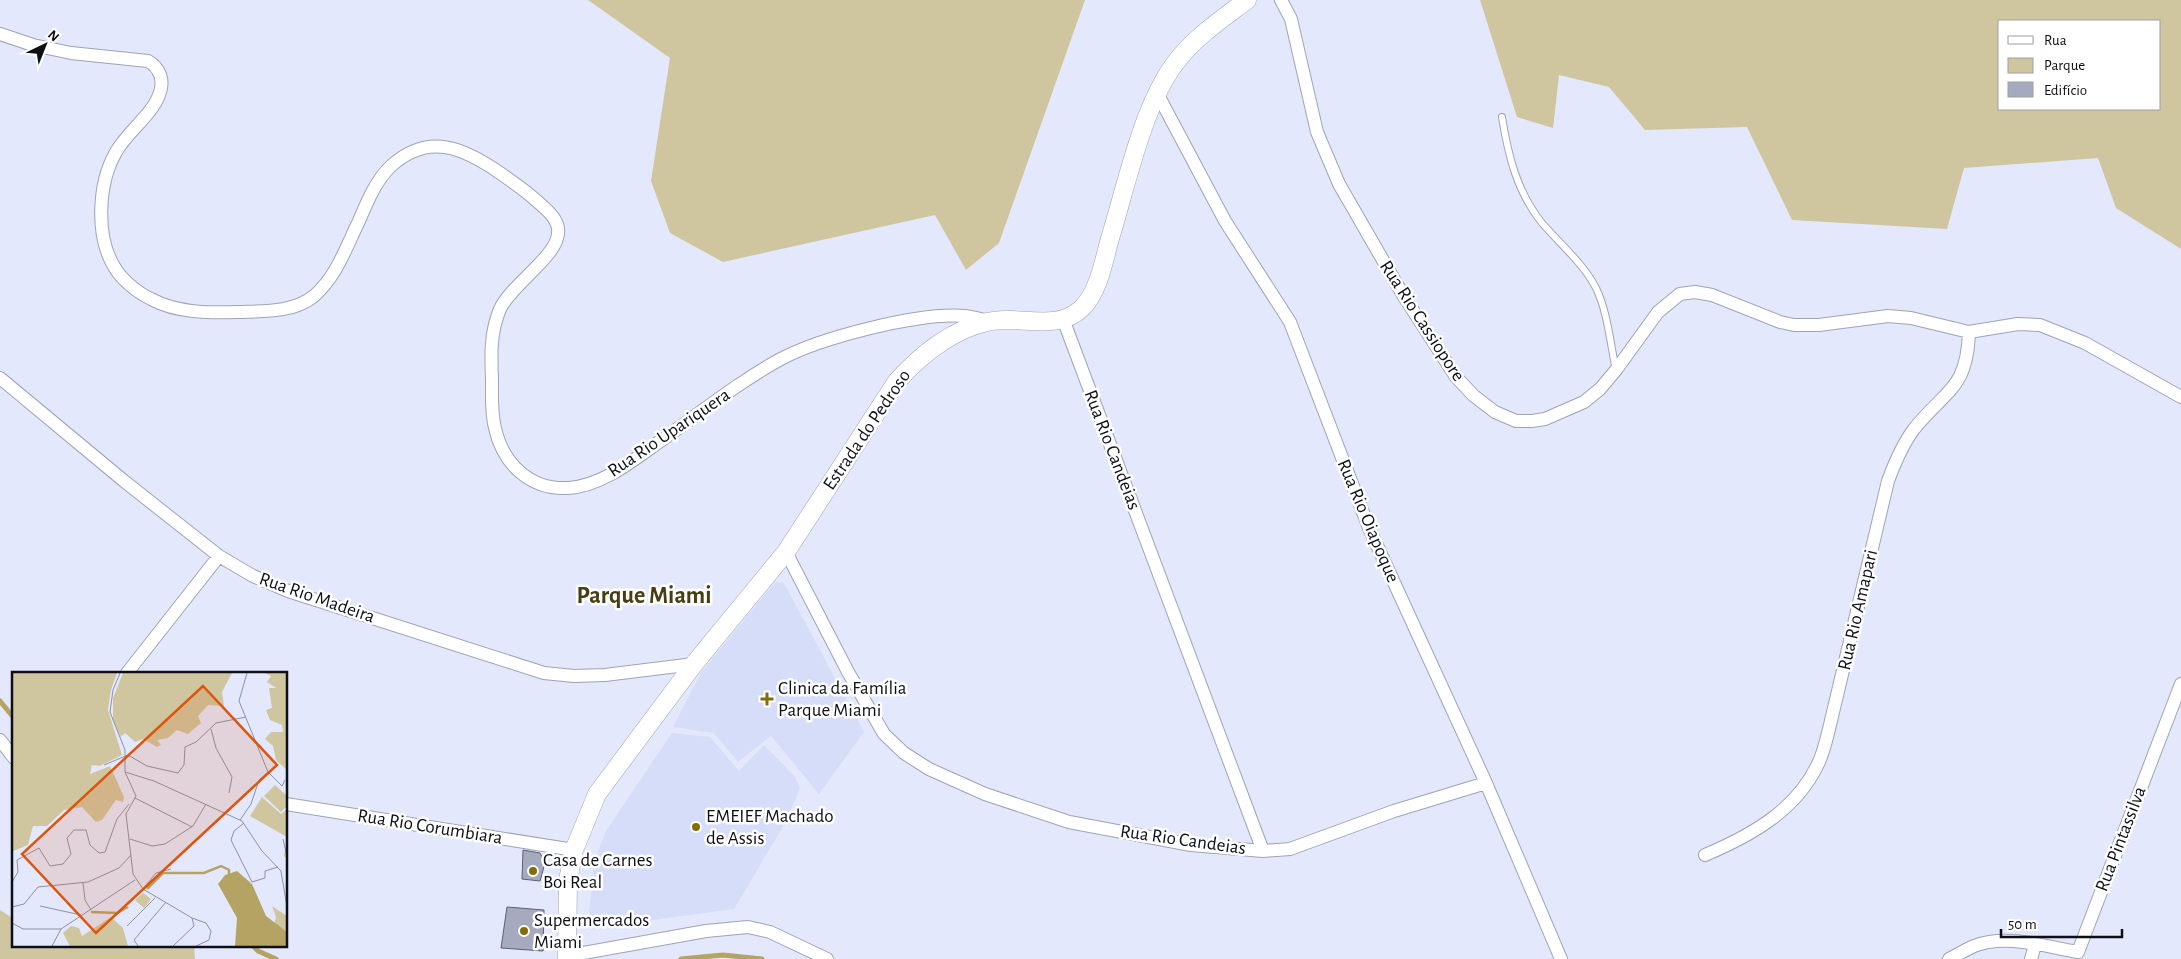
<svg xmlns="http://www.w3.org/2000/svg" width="2181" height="959" viewBox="0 0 2181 959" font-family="'Alegreya Sans',sans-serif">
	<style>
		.built { fill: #d6ddf8 }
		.green { fill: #cfc69f; fill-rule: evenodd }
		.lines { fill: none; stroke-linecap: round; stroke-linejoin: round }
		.stream { stroke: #b4a464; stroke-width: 5 }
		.building { fill: #a5aabe; stroke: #5c6072 }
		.service-casing { stroke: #9ea3b7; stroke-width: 8 }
		.minor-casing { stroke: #9ea3b7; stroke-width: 14 }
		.secondary-casing { stroke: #9ea3b7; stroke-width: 19 }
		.service { stroke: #fff; stroke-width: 6 }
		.minor { stroke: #fff; stroke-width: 12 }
		.secondary { stroke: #fff; stroke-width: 18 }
		.poi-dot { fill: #816d09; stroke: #fff; stroke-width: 2 }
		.labels { text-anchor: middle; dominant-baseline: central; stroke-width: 5; stroke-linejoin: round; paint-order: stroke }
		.street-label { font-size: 19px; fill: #0d0f16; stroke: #fff }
		.poi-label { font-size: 19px; fill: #0d0f16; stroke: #fff; text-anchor: start }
		.district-label { font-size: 24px; font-weight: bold; fill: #483e15; stroke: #fff }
		.inset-river { fill: none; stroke: #b4a464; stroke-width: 2.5 }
		.inset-road { fill: none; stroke: #8d91a1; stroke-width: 1 }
		.view { fill: #dd550c; fill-opacity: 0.15; stroke: #dd550c; stroke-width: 2.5 }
		.inset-edge { fill: none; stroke: #0d0f16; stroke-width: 2.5 }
	</style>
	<rect width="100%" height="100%" fill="#e3e8fd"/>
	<!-- built -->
	<path class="built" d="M775 582 784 583 864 732 819 794 771 736 738 762 714 733 673 727 702 671Z
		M672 733 710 737 739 771 764 745 795 777 800 788 785 823 734 909 587 929 595 859 606 831Z"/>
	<!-- green -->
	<path class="green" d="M588 0H1085L999 243 966 270 935 215 723 262 670 233 651 181 670 58Z
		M1480 0H2181V249L2116 208 2098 158 1964 168 1947 229 1792 220 1747 127 1645 130 1609 87 1559 75 1553 128 1517 117ZM2000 21H2160V109H2000Z
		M0 910 14 919V945H194L195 959H0Z"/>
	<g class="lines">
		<!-- stream -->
		<path class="stream" d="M0 701 14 718
			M252 945 258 951 276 959
			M681 959 723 955 762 959"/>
	</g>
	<!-- building -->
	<path class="building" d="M523 850 540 853 545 863 540 881 522 879Z
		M507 907 544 910 543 951 501 948Z"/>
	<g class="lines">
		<!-- service casing -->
		<g class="service-casing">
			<path id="service" d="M1502 117C1508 155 1517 192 1542 223 1560 244 1583 263 1596 288 1608 313 1610 343 1616 370"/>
		</g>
		<!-- minor casing -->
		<g class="minor-casing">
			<path id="minor" d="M1281 0 1291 19 1317 132 1339 184 1403 295 1456 377 1474 396 1495 412 1516 421H1532L1545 419 1584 402 1600 389 1616 370 1658 312 1680 294 1695 292 1712 295 1780 322 1794 325H1819L1888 316 1911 318 1969 332 2018 324 2040 325 2085 343 2181 397
				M0 34 33 45 71 53 148 61C160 68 165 81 159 95 152 115 127 132 116 152 98 183 95 237 115 268 122 280 138 293 151 299 177 313 209 313 237 312 263 311 293 313 314 296 337 276 346 247 359 221 367 202 376 180 391 166 429 132 464 148 500 173 513 182 526 191 538 202 547 210 560 220 558 234 556 257 511 285 500 309 490 333 491 355 492 380 492 396 491 413 495 428 503 464 530 490 568 488 604 486 637 457 666 437 703 411 739 382 779 360 819 338 919 312 965 316 972 317 981 319 988 321
				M1157 93 1225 221 1290 322 1369 528 1486 783 1561 959
				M1063 319 1263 851
				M0 378 124 481 219 556 253 576 288 591 544 673 574 676 605 675 694 664
				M786 552 848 672 884 734 904 753 929 769 985 794 1069 822 1191 845 1263 851 1290 849 1394 811 1486 783
				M127 673 219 556
				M0 740 14 758
				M286 804 574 850
				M1705 855C1750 836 1795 811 1817 766 1823 755 1826 741 1829 729L1888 481C1895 462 1902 445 1914 429 1946 389 1967 390 1969 332
				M567 956 706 931 748 927 770 932 827 959
				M1949 959C1957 955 1965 950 1974 946 2006 933 2046 947 2078 952L2181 684
				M2031 959 2035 945"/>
		</g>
		<!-- secondary casing -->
		<g class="secondary-casing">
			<path id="secondary" d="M567 959 568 880 574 850 597 794 694 664 786 552 897 381C922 354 951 330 987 322 1018 314 1057 333 1082 308 1100 290 1104 258 1111 235 1127 183 1143 105 1176 62 1195 37 1222 19 1247 0"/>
		</g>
		<!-- service -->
		<use href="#service" class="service"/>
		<!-- minor -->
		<use href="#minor" class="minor"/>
		<!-- secondary -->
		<use href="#secondary" class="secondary"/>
	</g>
	<!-- markers -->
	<g class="poi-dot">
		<path d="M764.5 691.5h5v5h5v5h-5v5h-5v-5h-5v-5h5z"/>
		<circle cx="696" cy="827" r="5"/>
		<circle cx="533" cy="871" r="5"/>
		<circle cx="524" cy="931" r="5"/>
	</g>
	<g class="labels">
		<!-- street labels -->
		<g class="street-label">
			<text transform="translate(1422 321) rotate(57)">Rua Rio Cassiopore</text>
			<text transform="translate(867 430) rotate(-56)">Estrada do Pedroso</text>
			<text transform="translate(669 433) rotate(-34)">Rua Rio Upariquera</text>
			<text transform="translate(1112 450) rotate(69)">Rua Rio Candeias</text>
			<text transform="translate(1368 521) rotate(67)">Rua Rio Oiapoque</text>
			<text transform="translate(317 598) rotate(19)">Rua Rio Madeira</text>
			<text transform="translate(1858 610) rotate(-77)">Rua Rio Amapari</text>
			<text transform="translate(430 827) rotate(9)">Rua Rio Corumbiara</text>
			<text transform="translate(2121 839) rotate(-69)">Rua Pintassilva</text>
			<text transform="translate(1183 840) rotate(8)">Rua Rio Candeias</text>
		</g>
		<!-- poi labels -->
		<g class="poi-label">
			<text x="778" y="688">Clinica da Família<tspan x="778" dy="22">Parque Miami</tspan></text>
			<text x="706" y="816">EMEIEF Machado<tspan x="706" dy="22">de Assis</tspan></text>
			<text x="543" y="860">Casa de Carnes<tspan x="543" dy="22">Boi Real</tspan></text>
			<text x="534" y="920">Supermercados<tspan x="534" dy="22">Miami</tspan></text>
		</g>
		<!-- district labels -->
		<g class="district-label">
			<text x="644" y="596">Parque Miami</text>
		</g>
	</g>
	<!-- overview -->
	<g transform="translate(12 672)">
		<rect width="275" height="275" fill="#e3e8fd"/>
		<path d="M0 1H105L99 18 96 38 110 83 88 94 80 93 78 102 98 94 112 125 111 130 104 128 90 148 84 150 70 135 52 138 35 154H21L16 173 1 179ZM111 1H220L210 20 212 34 196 33 186 44 189 51 176 62 165 58 156 66 145 68 149 73 145 75 131 67 123 70 113 61 109 65 101 49V26ZM253 1H275V98L264 88 261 74 253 67 259 60H271L270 53 258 48 254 38 260 36 257 16H264L255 10 259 4ZM263 113 275 124V134L269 140 252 124ZM250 125 269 142 275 137V187L272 184 275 165 238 144ZM131 221 139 227 132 236 123 228ZM260 234 275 244V260L262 253 264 245ZM99 245 111 256 116 274H58L51 261 59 254 67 256 70 264Z" fill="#cfc69f"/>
		<path d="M225 199 240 212 254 244 275 260V274H223L225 246 206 212 213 203Z" fill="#b4a464"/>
		<path class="inset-river" d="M135 217 151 201H192L209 194 217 198V202M79 240 105 241 116 235"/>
		<path class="inset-road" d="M108 1 101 18 98 40 113 78V100L124 124 114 142 121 202 131 217 180 246 182 254 161 274M199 57 204 76 220 105 217 121M92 93 116 83 135 94 166 101 172 93 173 75 184 70 204 51 234 45M113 100 142 109 230 149 250 179 269 199 275 235M256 100 270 114 273 108M123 126 180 155M228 148 239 132 247 108 256 100 227 29 235 1M232 151 222 159 219 168 240 210 253 206V199L266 195M118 167 140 174 153 172 181 154 194 132M271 167 275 185M0 210 6 200 5 188 27 176 38 194 51 192 59 182 55 166 62 158H74L78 173 87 181 93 180 105 147 117 132M71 211 73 228 79 238M131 217 144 201 159 197M28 234 69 243M0 235 12 232 26 215 76 210 107 196 119 183M180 246 194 251 199 259 197 268 184 274M0 251 11 257H49M115 254 143 226M40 274 49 257 123 208M126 274 122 268 154 230"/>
		<path class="view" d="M191 14 265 93 84 261 10 182Z"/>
		<rect width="275" height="275" class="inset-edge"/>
	</g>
	<!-- legend -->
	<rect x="1998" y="20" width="162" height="90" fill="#ffffff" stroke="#9e9fa2"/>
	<rect x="2008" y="36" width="25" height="8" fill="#ffffff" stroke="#9e9fa2"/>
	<text x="2044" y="45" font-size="15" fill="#0d0f16">Rua</text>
	<rect x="2008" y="58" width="25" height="15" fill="#cfc69f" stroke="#9e9fa2"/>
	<text x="2044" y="70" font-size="15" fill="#0d0f16">Parque</text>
	<rect x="2008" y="82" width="25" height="15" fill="#a5aabe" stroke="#9e9fa2"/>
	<text x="2044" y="95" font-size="15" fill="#0d0f16">Edifício</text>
	<!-- north arrow -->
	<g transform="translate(45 45) rotate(43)" stroke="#ffffff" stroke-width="4" paint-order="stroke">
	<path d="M0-4L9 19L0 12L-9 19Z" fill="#0d0f16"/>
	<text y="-8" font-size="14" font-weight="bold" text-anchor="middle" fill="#0d0f16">N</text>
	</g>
	<!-- scale -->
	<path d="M2001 929v8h121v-8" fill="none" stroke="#0d0f16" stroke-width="2.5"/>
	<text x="2008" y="929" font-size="15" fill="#0d0f16" stroke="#ffffff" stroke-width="4" paint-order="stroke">50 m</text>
</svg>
